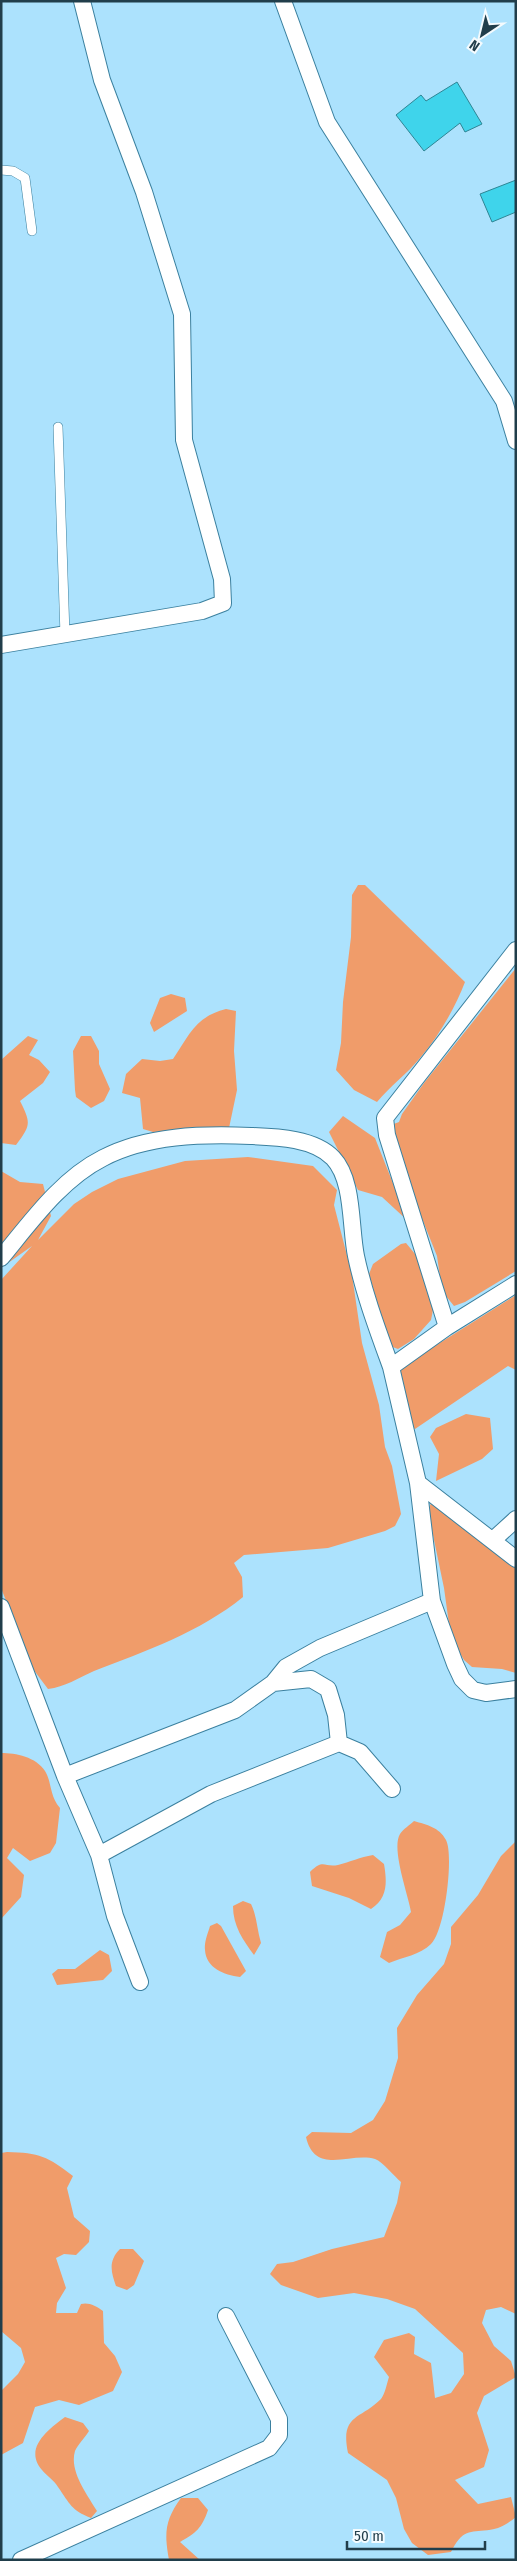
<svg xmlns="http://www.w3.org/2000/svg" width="517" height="2561" viewBox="0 0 517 2561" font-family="'Fira Sans Condensed',sans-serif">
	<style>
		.green { fill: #f09c6a }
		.building { fill: #3fd4eb; stroke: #2e8594 }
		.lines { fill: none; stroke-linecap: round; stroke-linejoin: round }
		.lane-casing { stroke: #3b809f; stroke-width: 10 }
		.street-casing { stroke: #3b809f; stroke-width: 18 }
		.lane { stroke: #fff; stroke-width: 9 }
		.street { stroke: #fff; stroke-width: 16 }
	</style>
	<rect width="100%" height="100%" fill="#ace2fd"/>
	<!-- green -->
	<path class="green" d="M358 885H365L465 982C455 1008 439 1036 420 1058 407 1074 390 1086 377 1102L354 1090 336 1070 341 1043 343 1002 351 937 352 895Z
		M516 968V1271L465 1302 454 1306 442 1291 437 1256 399 1161 391 1125 399 1122 402 1114 424 1083Z
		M171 994 185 998 187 1011 154 1032 150 1023 160 998Z
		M226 1009 236 1011 234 1051 237 1090 229 1128 153 1132 143 1129 140 1098 122 1093 126 1074 142 1059 160 1061 173 1059C190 1034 195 1017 226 1009Z
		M28 1036 38 1040 29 1055 39 1060 50 1072 43 1083 20 1101C31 1123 31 1125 16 1145L1 1143V1060Z
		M81 1036H91L99 1051V1064L110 1089 104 1101 91 1108 76 1097 75 1090 73 1051Z
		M343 1116 375 1138 408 1221 382 1197 358 1190 329 1132Z
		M248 1157 313 1166 337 1190 334 1205 352 1275 362 1343 379 1405 385 1447 392 1466 401 1514 395 1526 385 1531 328 1548 244 1555 234 1563 242 1577 243 1597C200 1632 146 1651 94 1671 78 1678 65 1687 48 1689L33 1669 1 1588V1280L32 1246 1 1268V1171L20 1182 43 1184 51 1216 38 1240 74 1204 92 1192 118 1179 185 1161Z
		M406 1243 420 1260 434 1305 431 1320 414 1339 398 1349 390 1346 369 1274 373 1264 401 1244Z
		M516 1295V1370L508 1366 415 1429 409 1425 400 1381V1368Z
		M466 1414 490 1418 493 1449 482 1459 436 1481 439 1454 430 1437 436 1428Z
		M431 1503 461 1524 516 1569V1673L502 1669 472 1667 464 1660 455 1645 449 1624 444 1588 428 1511Z
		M1 1753C16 1753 36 1757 45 1771 52 1782 49 1795 60 1808L56 1843 50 1853 30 1861 13 1848 7 1858 24 1875 21 1897 1 1919Z
		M414 1821C427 1825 439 1827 446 1840 454 1855 445 1931 431 1944 420 1955 403 1957 389 1963L380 1957 387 1932 400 1925 411 1912C408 1894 391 1849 400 1834 403 1829 410 1825 414 1821Z
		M516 1841V2314L501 2307 486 2310 482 2323 494 2346 511 2361 516 2377 484 2396 477 2413 489 2450 484 2467 455 2480 478 2504 511 2497 516 2517C511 2521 504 2526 498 2528 473 2535 465 2524 451 2552L428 2555 412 2543 404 2529 396 2498 387 2480 348 2453C340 2414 360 2420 381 2399 385 2394 387 2383 389 2377L374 2357 384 2340 409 2333 415 2337 414 2354 431 2363 435 2398 451 2393 464 2374 463 2353 415 2309 387 2299 354 2293 318 2298 281 2285 270 2274 277 2264 293 2262 332 2249 384 2237 397 2203 401 2182C394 2176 383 2162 375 2159 350 2152 315 2176 306 2137L312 2132 351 2133 373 2120 385 2101 398 2058 397 2028 417 1995 444 1964 451 1944V1927L478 1895 501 1856Z
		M373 1855 384 1864C387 1882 388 1898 371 1909L349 1898 312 1886 310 1872C324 1858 324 1868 338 1865 350 1862 360 1857 373 1855Z
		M243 1901 251 1904C257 1916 257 1930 261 1943L254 1955C243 1940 233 1926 233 1906Z
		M217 1923 221 1926 246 1971 240 1977C224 1975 206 1968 205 1950 204 1942 208 1933 210 1926Z
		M100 1950 109 1955 112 1971 103 1980 57 1985 52 1974 58 1969H75Z
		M7 2152C40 2153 47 2156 73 2176L67 2188 74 2217 90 2231 89 2242 76 2255 64 2254 56 2258 66 2288 57 2303 56 2313H77L81 2304C89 2302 96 2306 103 2311L104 2343 115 2356 122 2372 113 2391 79 2405 59 2400 35 2407 23 2443 1 2455V2391L18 2374 25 2362 21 2348 1 2331V2153Z
		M120 2249H133L144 2261 134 2285 127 2290 116 2286C111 2272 108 2261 120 2249Z
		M65 2417 83 2423 89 2431C85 2438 78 2444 75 2451 69 2471 87 2494 97 2511L91 2518C71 2510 70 2504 58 2487 54 2480 47 2476 42 2470 23 2448 49 2429 65 2417Z
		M181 2498H198L208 2510C202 2528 196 2533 180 2542L200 2560H169C164 2533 165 2520 181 2498Z"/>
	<!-- building -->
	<path class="building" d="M457 82 482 124 465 132 460 123 424 151 396 115 421 95 426 101Z
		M516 180V212L492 222 480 194Z"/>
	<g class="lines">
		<!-- lane casing -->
		<g class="lane-casing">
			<path id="lane" d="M1 170 13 171 25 178 32 231
				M58 427 65 635"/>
		</g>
		<!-- street casing -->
		<g class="street-casing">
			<path id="street" d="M283 1 327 122 504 401 516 441
				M1 645 202 611 223 603 222 579 184 440 182 314 144 192 102 80 82 1
				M1 1258C30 1223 61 1179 103 1158 147 1135 202 1134 251 1136 276 1137 314 1138 333 1158 354 1180 350 1227 356 1256 364 1294 378 1331 391 1367
				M516 1284 447 1327 391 1367 418 1483 432 1601 455 1664 462 1679 473 1690 486 1693 516 1689
				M447 1327 387 1135 385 1118 516 950
				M418 1483 516 1559
				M493 1540 516 1519
				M1 1607 65 1776 99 1855 115 1916 140 1982
				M273 1683 311 1679 328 1689 336 1715 339 1743
				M65 1776 235 1710 273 1683 286 1667 320 1648 432 1601
				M99 1855 211 1794 339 1743 360 1752 392 1789
				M21 2560 269 2448 279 2435V2419L226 2316"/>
		</g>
		<!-- lane -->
		<use href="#lane" class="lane"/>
		<!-- street -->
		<use href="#street" class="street"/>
	</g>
	<!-- border -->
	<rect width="517" height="2561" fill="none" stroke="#213e4b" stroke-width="5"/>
	<!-- north arrow -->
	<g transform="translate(482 35) rotate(215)" stroke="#f4fbfe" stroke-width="4" paint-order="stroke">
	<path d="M0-4L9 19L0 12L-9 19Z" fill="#213e4b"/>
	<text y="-8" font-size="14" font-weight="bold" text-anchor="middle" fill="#213e4b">N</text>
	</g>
	<!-- scale -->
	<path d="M347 2541v8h138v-8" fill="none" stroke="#213e4b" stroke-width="2.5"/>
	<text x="354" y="2541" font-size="15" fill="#213e4b" stroke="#f4fbfe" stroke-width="4" paint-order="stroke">50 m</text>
</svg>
